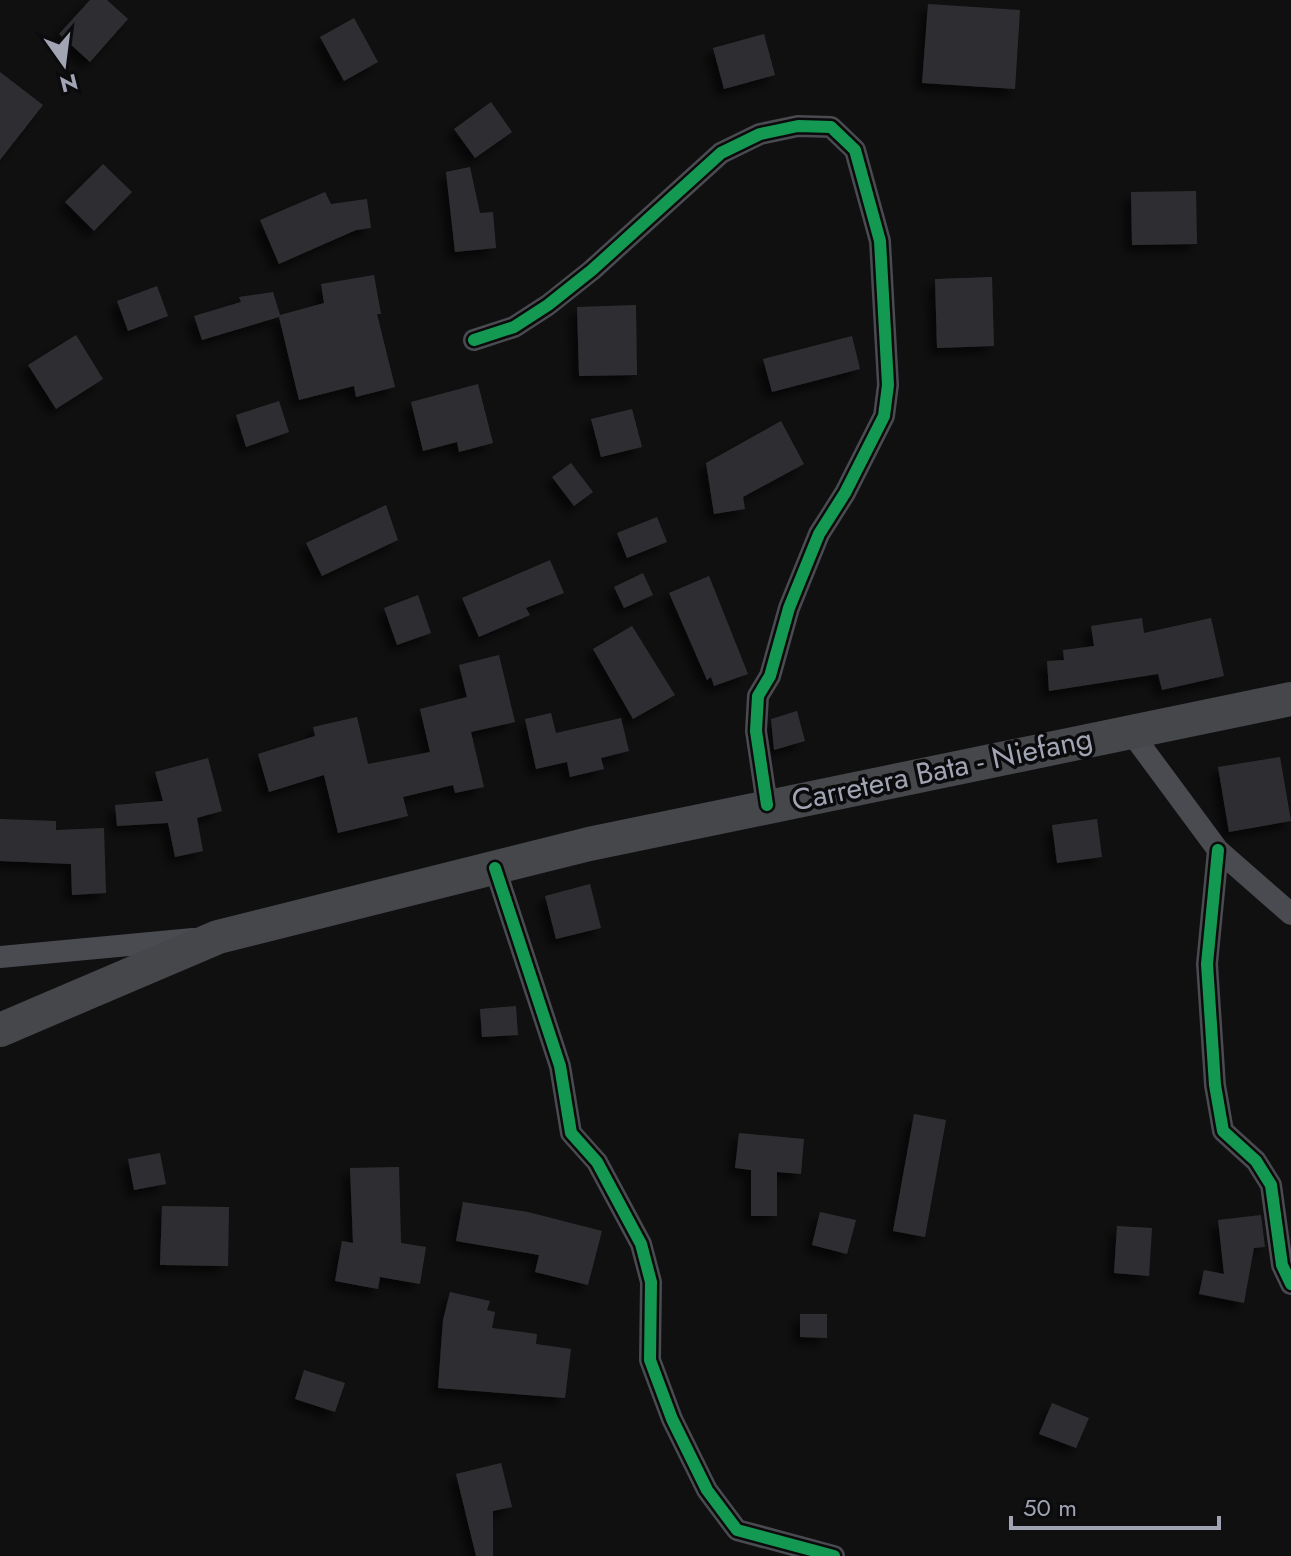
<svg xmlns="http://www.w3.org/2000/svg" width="1291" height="1556" viewBox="0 0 1291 1556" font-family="Jost,sans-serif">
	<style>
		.building { fill: #2f2f31; filter: url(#shadow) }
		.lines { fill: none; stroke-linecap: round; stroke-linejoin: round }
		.minor { stroke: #4a4b50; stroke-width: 22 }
		.primary { stroke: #46474b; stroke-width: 34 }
		.cycleway-casing { stroke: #0b0a0c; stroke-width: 17 }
		.cycleway { stroke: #139951; stroke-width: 12 }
		.labels { text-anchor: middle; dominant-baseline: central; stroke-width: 7; stroke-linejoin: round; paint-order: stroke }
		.street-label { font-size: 30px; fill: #a0a4b3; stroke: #0b0a0c }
	</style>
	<defs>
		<filter id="shadow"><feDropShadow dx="-7" dy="7" stdDeviation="4" flood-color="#0009"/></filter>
	</defs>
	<rect width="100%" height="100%" fill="#101010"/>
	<!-- building -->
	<path class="building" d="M90 0H107L128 19 90 62 59 34Z
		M928 4 1020 10 1015 89 922 83Z
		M354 18 378 62 344 81 320 37Z
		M764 34 775 75 724 89 713 48Z
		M0 72 43 105 0 160Z
		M491 102 512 132 475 158 454 129Z
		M103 164 132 192 94 231 65 202Z
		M470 167 480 213 493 212 496 248 455 252 446 172Z
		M1196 191 1197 244 1132 245 1131 192Z
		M325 192 331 204 367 199 371 228 356 230 279 264 260 220Z
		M374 275 381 314H377L395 387 356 397 354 386 299 400 279 317 202 340 194 316 241 302 239 297 273 292 280 315 324 303 321 284Z
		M992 277 994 346 937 348 935 279Z
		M157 286 168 316 128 331 117 301Z
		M636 305 637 375 579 376 577 307Z
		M76 335 103 379 56 409 28 365Z
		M852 336 860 369 772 392 763 359Z
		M478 384 493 443 459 452 457 442 423 451 411 402Z
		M279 401 289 432 246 447 236 415Z
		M632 409 642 447 601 457 591 419Z
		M781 421 804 464 743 497 745 509 714 514 706 463Z
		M571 463 593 492 574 506 552 477Z
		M386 505 398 540 322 576 306 543Z
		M657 517 667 542 627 558 617 533Z
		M550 560 564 593 526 608 530 615 479 637 462 598Z
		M643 573 653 595 624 608 614 587Z
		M709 576 748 674 714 686 711 677 707 680 669 593Z
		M418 595 431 633 397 645 384 608Z
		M1142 618 1144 633 1211 618 1224 676 1162 690 1158 674 1049 691 1047 661 1064 660 1063 650 1094 646 1091 626Z
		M632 626 675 695 633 719 593 649Z
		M499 655 515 722 471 732 484 787 455 793 453 785 403 797 408 816 338 833 324 775 269 792 258 754 315 736 313 727 357 717 368 764 430 752 420 709 467 697 459 665Z
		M797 711 805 741 774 750 771 719Z
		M551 713 556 733 621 718 629 751 601 758 604 769 570 777 567 762 536 769 525 719Z
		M1280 757 1291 821 1229 832 1218 767Z
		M208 758 222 811 197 818 203 851 175 857 168 823 117 826 115 805 163 801 155 772Z
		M0 819 56 821V830L104 828 106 893 72 895 71 864 0 861Z
		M1097 819 1102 857 1057 863 1052 825Z
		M590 884 601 928 556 939 545 896Z
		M516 1006 518 1035 482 1037 480 1009Z
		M914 1114 946 1120 925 1237 893 1231Z
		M739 1133 804 1139 801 1174 777 1172V1216H751V1170L735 1168Z
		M160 1153 166 1184 134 1190 128 1159Z
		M399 1167 401 1243 426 1247 420 1284 380 1277 378 1289 335 1281 342 1241 353 1243 350 1168Z
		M463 1202 528 1212 602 1231 588 1285 535 1272 539 1255 456 1241Z
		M162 1206 229 1207 228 1266 160 1265Z
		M820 1212 856 1220 847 1254 812 1245Z
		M1261 1215 1265 1247 1254 1248 1244 1303 1199 1294 1204 1270 1224 1274 1218 1220Z
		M1117 1226 1152 1228 1149 1276 1114 1273Z
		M450 1292 490 1301 487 1310 495 1312 492 1328 537 1334 536 1344 571 1349 565 1398 438 1388 443 1320Z
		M800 1314H827V1338L800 1337Z
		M304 1370 345 1383 335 1412 295 1399Z
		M1052 1403 1089 1418 1076 1448 1039 1434Z
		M501 1463 512 1507 493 1511V1556H476L456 1474Z"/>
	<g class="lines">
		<!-- minor -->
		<path class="minor" d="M474 340 514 327 548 305 592 270 721 153 760 134 798 126 831 127 855 150 880 241 888 385 884 416 845 493 819 534 789 608 770 676 758 696 756 731 767 805
			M1130 731 1218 850 1291 914
			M1218 850 1207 964 1215 1085 1223 1131 1256 1161 1271 1185 1282 1265 1291 1284
			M495 868 560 1066 571 1133 597 1162 641 1244 651 1282 650 1360 672 1419 707 1490 737 1530 834 1556
			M0 957 193 939"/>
		<!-- primary -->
		<path class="primary" d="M0 1030 218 937 589 844 1291 699"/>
		<!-- cycleway casing -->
		<g class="cycleway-casing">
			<path id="cycleway" d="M474 340 514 327 548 305 592 270 721 153 760 134 798 126 831 127 855 150 880 241 888 385 884 416 845 493 819 534 789 608 770 676 758 696 756 731 767 805
				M1218 850 1207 964 1215 1085 1223 1131 1256 1161 1271 1185 1282 1265 1291 1284
				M495 868 560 1066 571 1133 597 1162 641 1244 651 1282 650 1360 672 1419 707 1490 737 1530 834 1556"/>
		</g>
		<!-- cycleway -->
		<use href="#cycleway" class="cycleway"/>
	</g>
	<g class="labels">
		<!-- street labels -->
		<g class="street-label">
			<text transform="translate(942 769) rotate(-12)">Carretera Bata - Niefang</text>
		</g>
	</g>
	<!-- north arrow -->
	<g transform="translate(64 64) rotate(166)" stroke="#0b0a0c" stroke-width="6" paint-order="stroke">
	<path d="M0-6L14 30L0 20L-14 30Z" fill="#a0a4b3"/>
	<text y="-12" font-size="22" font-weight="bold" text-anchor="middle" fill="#a0a4b3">N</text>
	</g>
	<!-- scale -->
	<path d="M1011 1516v12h208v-12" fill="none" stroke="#a0a4b3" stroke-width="4"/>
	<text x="1023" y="1516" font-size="24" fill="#a0a4b3" stroke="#0b0a0c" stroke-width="6" paint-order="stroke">50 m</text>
</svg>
